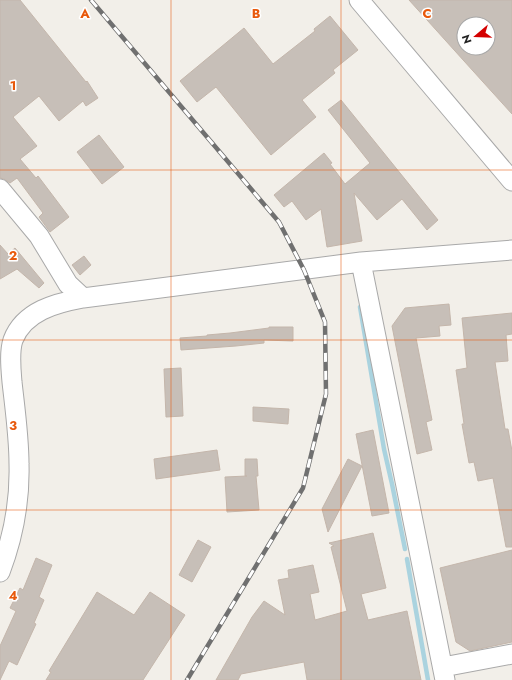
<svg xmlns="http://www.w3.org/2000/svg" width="512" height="680" viewBox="0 0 512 680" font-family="Jost,sans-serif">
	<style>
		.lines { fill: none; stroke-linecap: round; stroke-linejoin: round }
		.stream { stroke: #aad3df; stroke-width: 4.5 }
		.building { fill: #c7bfb8; stroke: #c4b6ab; fill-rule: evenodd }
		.minor-casing { stroke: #a9a9a9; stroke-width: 21 }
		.minor { stroke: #fff; stroke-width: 19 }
		.rail-casing { stroke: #707070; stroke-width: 4.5 }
		.rail { stroke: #fff; stroke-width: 3; stroke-dasharray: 9; stroke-linecap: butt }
		.grid { fill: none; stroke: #e8590c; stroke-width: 1; stroke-opacity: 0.55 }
		.grid-label { font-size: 13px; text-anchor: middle; font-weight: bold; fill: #e8590c; stroke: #fff; stroke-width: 3; stroke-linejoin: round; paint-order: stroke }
	</style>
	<rect width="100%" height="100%" fill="#f2efe9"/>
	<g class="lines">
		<!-- stream -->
		<path class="stream" d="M360 307 384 449 392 484 405 549
			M407 559 428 680"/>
	</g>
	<!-- building -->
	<path class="building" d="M0 0H20L86 82 87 81 98 98 86 106 83 101 59 121 39 96 13 117 37 146 20 159 36 178 38 176 69 217 50 232 39 217 43 213 17 178 10 183 4 179 0 178Z
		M409 0H512V114L464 61ZM464 24H488V48H464Z
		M330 16 358 50 333 70 335 73 302 100 316 117 271 155 216 87 197 102 180 81 244 28 273 64 315 31 314 29Z
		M341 100 438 220 427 230 402 199 377 220 354 193 362 241 327 247 321 209 306 220 292 201 284 207 274 195 324 153 332 163 330 164 345 184 370 163 328 110Z
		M99 135 124 167 102 184 77 152Z
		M0 245 8 254 15 248 44 283 39 288 17 269 0 279Z
		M84 256 91 265 80 275 72 265Z
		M449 304 451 325 439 326 440 336 416 338 432 420 426 422 432 450 417 454 392 326 405 308Z
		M512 313V334L506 335 508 361 495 362 505 429H508L512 451V547H506L493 478 478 481 474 462 469 463 462 424H464L456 370 467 368 462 318Z
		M269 327H293V341L264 340V343L236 346 181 350 180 338 207 336V335L230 333 269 328Z
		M181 368 183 416 166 417 164 369Z
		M253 407 289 409 288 424 253 421Z
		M373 430 389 513 372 516 356 434Z
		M217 450 220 470 156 479 154 459Z
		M245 459H257L258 476H256L259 510 227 512 225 477 247 476H245Z
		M348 459 362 466 328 532 322 509Z
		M373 533 386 588 361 594 368 620 407 611 421 680H307L304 662 241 674 238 680H216L252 617 264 601 285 615 278 580 289 578 288 570 313 565 319 592 310 594 315 620 347 611 331 547 334 546 329 543Z
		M198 540 211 547 192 582 179 575Z
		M512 550V642L470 651 456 642 440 568Z
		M36 558 52 565 39 597 44 600 34 623 36 624 17 665 9 661 0 680V646L16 611 10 608 20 588 23 590Z
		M97 592 134 615 150 592 185 615 143 680H46L51 672 49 671Z"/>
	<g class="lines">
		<!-- minor casing -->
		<g class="minor-casing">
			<path id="minor" d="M359 0 512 181
				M0 189 39 236 68 284 83 298
				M361 262 445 680
				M0 572C13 538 20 500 19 464 19 437 15 409 12 382 11 370 9 352 13 340 24 311 56 303 83 298L361 262 512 250
				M443 667 512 654"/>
		</g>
		<!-- minor -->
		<use href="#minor" class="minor"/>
		<!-- rail casing -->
		<g class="rail-casing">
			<path id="rail" d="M91 0 279 222 304 270 325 322 326 394 303 488 187 680"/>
		</g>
		<!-- rail -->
		<use href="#rail" class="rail"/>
	</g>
	<!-- grid -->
	<path class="grid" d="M171 0V680M341 0V680M0 170H512M0 340H512M0 510H512"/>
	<g class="grid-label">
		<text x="85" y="18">A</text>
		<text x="256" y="18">B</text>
		<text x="427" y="18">C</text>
		<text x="13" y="90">1</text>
		<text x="13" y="260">2</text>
		<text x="13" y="430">3</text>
		<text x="13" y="600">4</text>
	</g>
	<!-- north arrow -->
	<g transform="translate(476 36) rotate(251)"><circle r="19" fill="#ffffff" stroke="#a7a7a7"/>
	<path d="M0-3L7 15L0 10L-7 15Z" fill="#d40000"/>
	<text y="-6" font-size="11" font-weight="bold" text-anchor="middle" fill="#222222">N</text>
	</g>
</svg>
